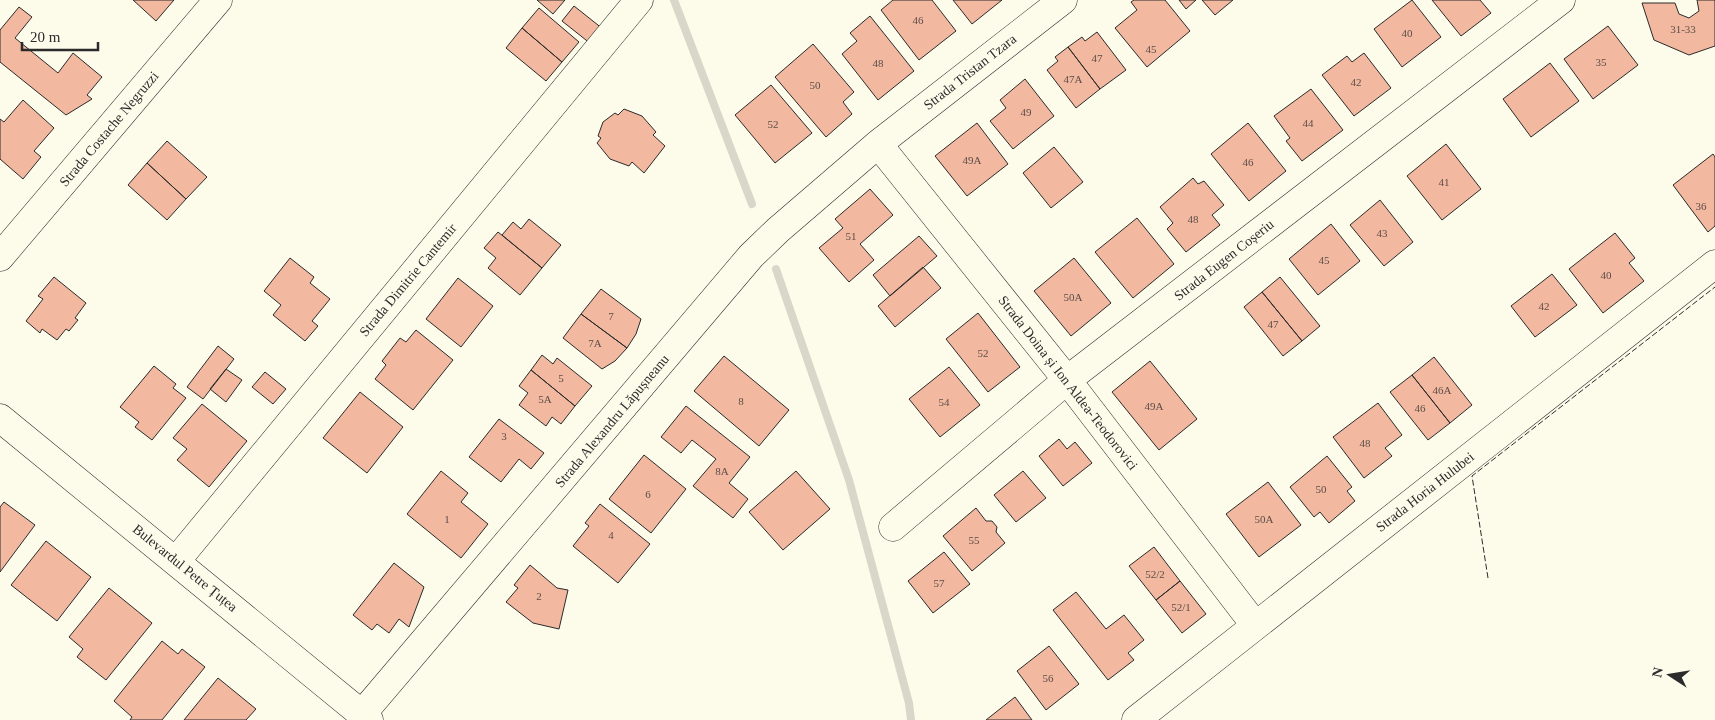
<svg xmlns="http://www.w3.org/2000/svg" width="1715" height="720" viewBox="0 0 1715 720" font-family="Georgia,serif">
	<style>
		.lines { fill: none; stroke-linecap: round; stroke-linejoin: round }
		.stream { stroke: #d8d7c9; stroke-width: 8 }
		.building { fill: #f2b8a0; stroke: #2b2b2b }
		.minor-casing { stroke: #2b2b2b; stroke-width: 29 }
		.minor { stroke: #fdfbea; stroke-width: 28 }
		.fence { stroke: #2b2b2b; stroke-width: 1; stroke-dasharray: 6 2.5; stroke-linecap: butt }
		.labels { text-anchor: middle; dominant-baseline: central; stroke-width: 4; stroke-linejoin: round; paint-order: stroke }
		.number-label { font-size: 11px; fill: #5d4e48 }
		.street-label { font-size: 14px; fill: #2b2b2b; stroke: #fdfbea }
	</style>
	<rect width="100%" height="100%" fill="#fdfbea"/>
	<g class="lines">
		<!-- stream -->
		<path class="stream" d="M674 0 752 204
			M776 269 849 480 909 703 911 720"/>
	</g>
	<!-- building -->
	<path class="building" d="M133 0H174L156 21Z
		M537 0H565L553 14Z
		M893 0H932L956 31 919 60 881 10Z
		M953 0H1002L972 24Z
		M1134 0H1165L1190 31 1147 67 1115 28 1137 10 1131 2Z
		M1179 0H1196L1186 9Z
		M1202 0H1233L1215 15Z
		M1412 0 1441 37 1402 67 1374 29Z
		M1432 0H1480L1491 13 1461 36Z
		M1697 0H1715V46L1689 55 1654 40 1642 3H1675L1679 14 1689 18 1699 11Z
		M574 6 603 29 591 44 562 21Z
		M19 7 32 17 15 38 58 73 73 53 102 77 87 95 92 99 66 115 0 62V30Z
		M539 8 579 42 562 62 522 28Z
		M870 16 914 71 878 100 842 54 857 41 850 33Z
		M1608 26 1638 65 1593 99 1564 59Z
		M522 28 562 62 546 81 506 48Z
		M1097 32 1126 70 1100 89 1068 47 1082 37 1085 41Z
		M813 44 854 92 843 102 852 114 826 137 775 77Z
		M1068 47 1100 89 1076 108 1047 70 1058 61 1055 57Z
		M1364 53 1391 88 1354 116 1322 75 1347 56 1352 62Z
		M1550 63 1579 101 1531 137 1503 99Z
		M1025 79 1054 116 1013 149 990 121 1006 108 1000 100Z
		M771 85 812 133 775 163 735 115Z
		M1311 89 1343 130 1302 161 1286 141 1290 138 1274 116Z
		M23 100 54 128 34 151 41 157 23 179 0 159V119L4 122Z
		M624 109 642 116 656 132 653 135 665 146 644 173 632 162 629 166 610 159 597 143 601 138 598 136 603 122 615 113 618 115Z
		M977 123 1008 164 967 196 935 156Z
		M1248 123 1286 171 1249 201 1211 154Z
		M167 141 207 177 186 199 147 163Z
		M1446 144 1481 189 1442 220 1407 176Z
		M1054 147 1083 182 1051 208 1023 173Z
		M1713 154 1715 157V226L1708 232 1673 185Z
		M147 163 186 199 167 220 128 185Z
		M1193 178 1198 184 1204 181 1224 205 1212 215 1220 225 1186 252 1167 229 1173 223 1160 207Z
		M870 189 893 215 860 244 874 260 849 282 819 248 843 228 835 219Z
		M1380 200 1413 242 1384 266 1350 225Z
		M1137 218 1174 264 1133 298 1095 252Z
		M529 219 561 245 542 268 502 235 513 222 521 229Z
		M1331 224 1360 261 1318 295 1289 259Z
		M498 232 542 268 520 295 488 268 496 258 484 248Z
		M1615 233 1635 258 1629 263 1644 281 1603 313 1569 269Z
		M919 236 937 256 890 296 873 275Z
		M290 258 314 277 310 283 330 299 312 321 318 326 305 341 273 315 281 305 264 291Z
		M1074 258 1111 303 1071 336 1034 291Z
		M923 267 941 288 895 327 878 306Z
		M1552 274 1577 305 1535 337 1511 306Z
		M54 277 86 303 75 318 78 320 69 331 66 329 57 340 42 329 40 333 26 321 43 299 38 296Z
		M1280 277 1320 326 1302 341 1262 292Z
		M458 278 493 306 461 347 426 319Z
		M601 289 641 319 636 334 627 348 581 314Z
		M1262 292 1302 341 1283 356 1244 307Z
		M978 313 1020 367 988 392 946 339Z
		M581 314 627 348 615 361 602 369 563 338Z
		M416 330 453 360 413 410 375 379 386 365 382 361 400 338 406 342Z
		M218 346 234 359 203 399 187 387Z
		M542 355 553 364 557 358 592 386 575 406 531 370Z
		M724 356 789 410 759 446 694 391Z
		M1434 357 1472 405 1450 423 1412 375Z
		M1150 361 1197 419 1159 450 1112 392Z
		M154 366 176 384 173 388 186 398 152 440 135 427 139 422 120 407Z
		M949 367 980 405 940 437 909 399Z
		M226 369 242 380 226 402 210 389Z
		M531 370 575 406 561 424 552 417 546 426 519 405 528 393 519 386Z
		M265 372 286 389 273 404 252 387Z
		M1412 375 1450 423 1428 440 1390 392Z
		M360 392 403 427 367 473 323 438Z
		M1378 403 1402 435 1385 448 1392 456 1364 478 1333 437Z
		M202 404 247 441 209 487 177 460 187 449 173 438Z
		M686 406 750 457 729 483 748 499 733 518 693 486 716 459 692 440 681 453 661 437Z
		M499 419 544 453 531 469 519 459 501 482 469 457Z
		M1059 439 1067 449 1075 442 1092 463 1063 486 1039 456Z
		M644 455 686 489 651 533 609 499Z
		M1327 456 1352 487 1347 491 1355 501 1329 523 1320 512 1314 517 1290 487Z
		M441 471 468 493 461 502 488 524 461 558 407 514Z
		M796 471 830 509 783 550 749 512Z
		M1023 471 1046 498 1016 522 994 495Z
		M1268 482 1301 525 1259 557 1226 514Z
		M4 502 35 525 0 572V507Z
		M600 504 650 544 618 583 573 546 589 526 585 523Z
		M976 508 986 521H992L997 527 996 532 1005 543 972 571 943 536Z
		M46 541 91 577 57 621 11 585Z
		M1154 547 1180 581 1156 600 1129 566Z
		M944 552 970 584 933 613 908 581Z
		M394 563 424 587 409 627 399 619 389 633 377 624 372 630 353 615Z
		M530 565 557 588 568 590 559 629 533 623 506 602 518 588 514 585Z
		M1180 581 1206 614 1182 633 1156 600Z
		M109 588 152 623 106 680 77 657 83 649 69 637Z
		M1076 592 1106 629 1124 615 1144 640 1128 653 1134 660 1108 680 1053 610Z
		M162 641 178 654 182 649 205 667 162 720H130L132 717 114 701Z
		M1049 646 1079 684 1046 710 1017 671Z
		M218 678 256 709 246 720H184Z
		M1015 697 1032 720H986Z"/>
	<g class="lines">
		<!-- minor casing -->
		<g class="minor-casing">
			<path id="minor" d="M878 144 1067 380 1255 625
				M0 257 218 0
				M0 418 369 720
				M893 527 1067 380 1561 0
				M176 561 639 0
				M362 714 751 256 778 230 878 144 1063 0
				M1136 720 1715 264"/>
		</g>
		<!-- minor -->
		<use href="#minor" class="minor"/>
		<!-- fence -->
		<path class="fence" d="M1488 578 1472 476 1715 287"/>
	</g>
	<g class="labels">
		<!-- number labels -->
		<g class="number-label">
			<text x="918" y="20">46</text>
			<text x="1683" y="29">31-33</text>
			<text x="1407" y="33">40</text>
			<text x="1151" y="49">45</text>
			<text x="1097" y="58">47</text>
			<text x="1601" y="62">35</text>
			<text x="878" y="63">48</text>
			<text x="1073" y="79">47A</text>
			<text x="1356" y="82">42</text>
			<text x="815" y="85">50</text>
			<text x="1026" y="112">49</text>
			<text x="1308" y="123">44</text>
			<text x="773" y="124">52</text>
			<text x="972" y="160">49A</text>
			<text x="1248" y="162">46</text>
			<text x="1444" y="182">41</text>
			<text x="1701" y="206">36</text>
			<text x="1193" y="219">48</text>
			<text x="1382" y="233">43</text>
			<text x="851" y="236">51</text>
			<text x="1324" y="260">45</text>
			<text x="1606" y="275">40</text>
			<text x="1073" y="297">50A</text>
			<text x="1544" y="306">42</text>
			<text x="611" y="316">7</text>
			<text x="1273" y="324">47</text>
			<text x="595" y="343">7A</text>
			<text x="983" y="353">52</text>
			<text x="561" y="378">5</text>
			<text x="1442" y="390">46A</text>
			<text x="545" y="399">5A</text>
			<text x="741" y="401">8</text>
			<text x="944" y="402">54</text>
			<text x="1154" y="406">49A</text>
			<text x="1420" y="408">46</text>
			<text x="504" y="436">3</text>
			<text x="1365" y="443">48</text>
			<text x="722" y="471">8A</text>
			<text x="1321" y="489">50</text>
			<text x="648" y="494">6</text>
			<text x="447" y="519">1</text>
			<text x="1264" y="519">50A</text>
			<text x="611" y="535">4</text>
			<text x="974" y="540">55</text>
			<text x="1155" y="574">52/2</text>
			<text x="939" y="583">57</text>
			<text x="539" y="596">2</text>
			<text x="1181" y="607">52/1</text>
			<text x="1048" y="678">56</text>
		</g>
		<!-- street labels -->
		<g class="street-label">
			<text transform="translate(970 72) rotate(-38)">Strada Tristan Tzara</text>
			<text transform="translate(109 129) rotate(-50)">Strada Costache Negruzzi</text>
			<text transform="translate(1224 260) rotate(-38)">Strada Eugen Coșeriu</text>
			<text transform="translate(408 280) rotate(-50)">Strada Dimitrie Cantemir</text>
			<text transform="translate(1068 383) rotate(52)">Strada Doina și Ion Aldea-Teodorovici</text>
			<text transform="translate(612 421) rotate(-50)">Strada Alexandru Lăpușneanu</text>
			<text transform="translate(1425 492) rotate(-38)">Strada Horia Hulubei</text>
			<text transform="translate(185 568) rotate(39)">Bulevardul Petre Țuțea</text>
		</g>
	</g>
	<!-- north arrow -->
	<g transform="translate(1670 675) rotate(282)" stroke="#fdfbea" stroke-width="4" paint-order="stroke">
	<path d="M0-4L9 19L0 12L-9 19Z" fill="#2b2b2b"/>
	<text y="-8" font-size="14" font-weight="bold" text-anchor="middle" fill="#2b2b2b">N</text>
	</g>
	<!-- scale -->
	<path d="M22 42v8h76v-8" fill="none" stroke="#2b2b2b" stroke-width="2.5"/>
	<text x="30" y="42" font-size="15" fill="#2b2b2b" stroke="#fdfbea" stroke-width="4" paint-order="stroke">20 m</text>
</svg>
